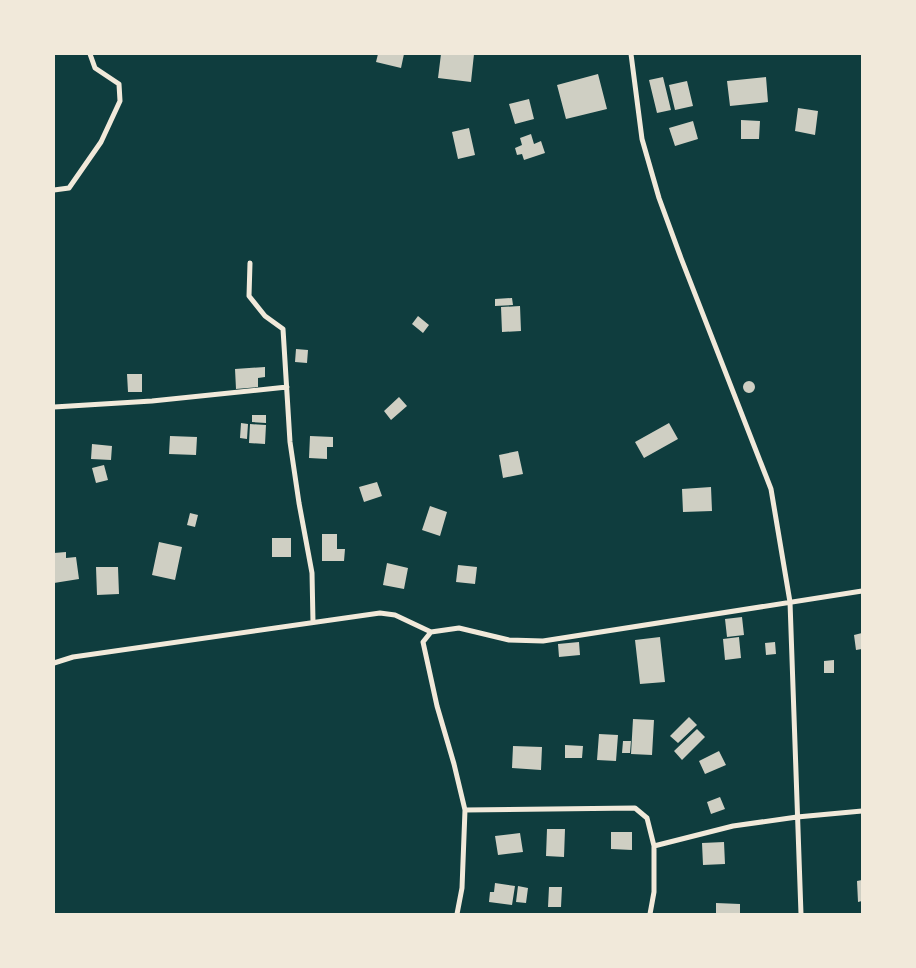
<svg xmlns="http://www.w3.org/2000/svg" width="916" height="968" viewBox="0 0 916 968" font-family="'Playfair Display',serif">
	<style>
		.building { fill: #cfcfc3 }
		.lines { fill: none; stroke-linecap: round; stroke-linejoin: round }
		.minor { stroke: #f1e9da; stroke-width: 5 }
	</style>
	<rect width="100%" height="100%" fill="#0f3d3e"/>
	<!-- building -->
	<path class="building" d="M378 54H404L401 68 376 62Z
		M441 54H474L471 82 438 78Z
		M598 74 607 109 566 119 557 85Z
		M663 77 671 110 657 113 649 80Z
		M766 77 768 102 730 106 727 81Z
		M687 81 693 106 675 110 669 85Z
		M529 99 534 119 515 124 509 104Z
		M798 108 818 111 815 135 795 131Z
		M741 120 760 121 759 139H741Z
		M693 121 698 139 675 146 669 128Z
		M469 128 475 155 458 159 452 132Z
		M531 134 534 144 541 141 545 153 524 160 522 154 517 155 515 148 522 145 520 138Z
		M512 298 513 305 495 306V299Z
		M520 306 521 331 502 332 501 307Z
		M418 316 429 325 423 333 412 324Z
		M296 349 308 350 307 363 295 362Z
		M265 367V377L258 378V387L236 389 235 369Z
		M127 374H142V392H128Z
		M743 387a6 6 0 1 1 12 0a6 6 0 1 1-12 0Z
		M399 397 407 406 391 420 384 411Z
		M252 415H266V423L252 422Z
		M241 423 248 424 247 439 240 438Z
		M669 423 678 439 644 458 635 442Z
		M250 424 266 425 265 444 249 443Z
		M170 436 197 437 196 455 169 454Z
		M310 436 333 437V447H327V459L309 458Z
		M92 444 112 446 111 460 91 459Z
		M518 451 523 474 503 478 499 455Z
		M104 465 108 480 96 483 92 468Z
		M377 482 382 496 364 502 359 487Z
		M711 487 712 511 683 512 682 489Z
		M430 506 447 512 440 536 422 530Z
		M190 513 198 515 195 527 187 525Z
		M322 534H337V549H345L344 561H322Z
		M272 538H291V557H272Z
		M159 542 182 547 175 580 152 575Z
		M66 552V558L76 557 79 579 54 583V553Z
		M387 563 408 568 404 589 383 585Z
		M458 565 477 567 475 584 456 582Z
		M96 567H118L119 594 97 595Z
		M742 617 744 635 727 637 725 619Z
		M862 633V649L856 650 854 635Z
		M660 637 665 682 640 684 635 640Z
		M739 637 741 658 725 660 723 639Z
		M579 642 580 655 559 657 558 644Z
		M775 642 776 654 766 655 765 643Z
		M834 660V673H824V661Z
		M689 717 697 725 678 743 670 736Z
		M633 719 654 720 652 755 631 754Z
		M697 729 705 737 682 760 674 751Z
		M599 734 618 735 616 761 597 760Z
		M623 741H631L630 753H622Z
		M565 745 583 746 582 758H565Z
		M513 746 542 747 541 770 512 768Z
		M719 751 726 765 705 774 699 761Z
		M720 797 725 809 711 814 707 802Z
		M547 829H565L564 857 546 856Z
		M611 832H632V850L611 849Z
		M520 833 523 852 498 855 495 836Z
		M724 842 725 864 703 865 702 843Z
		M862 880V901L858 902 857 881Z
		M495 883 515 886 512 905 489 902 490 892H494Z
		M518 886 528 888 526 903 516 902Z
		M549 887H562L561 907H548Z
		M716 903 740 904V914H716Z"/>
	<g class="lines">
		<!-- minor -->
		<path class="minor" d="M631 54 642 139 659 198 681 258 771 489 790 602 801 914
			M54 190 69 188 101 142 120 101 119 84 95 68 90 54
			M250 263 249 296 265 316 283 329 290 442 299 503 312 573 313 622
			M54 407 152 401 287 387
			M54 663 73 657 380 613 395 615 431 632
			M465 810 635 808 647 818 654 846V892L650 914
			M654 846 733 826 797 817 862 811
			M457 914 462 888 465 810 454 764 437 706 423 642 431 632 459 628 509 640 543 641 862 591"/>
	</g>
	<!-- border -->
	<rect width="916" height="968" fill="none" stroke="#f1e9da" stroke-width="110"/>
</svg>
